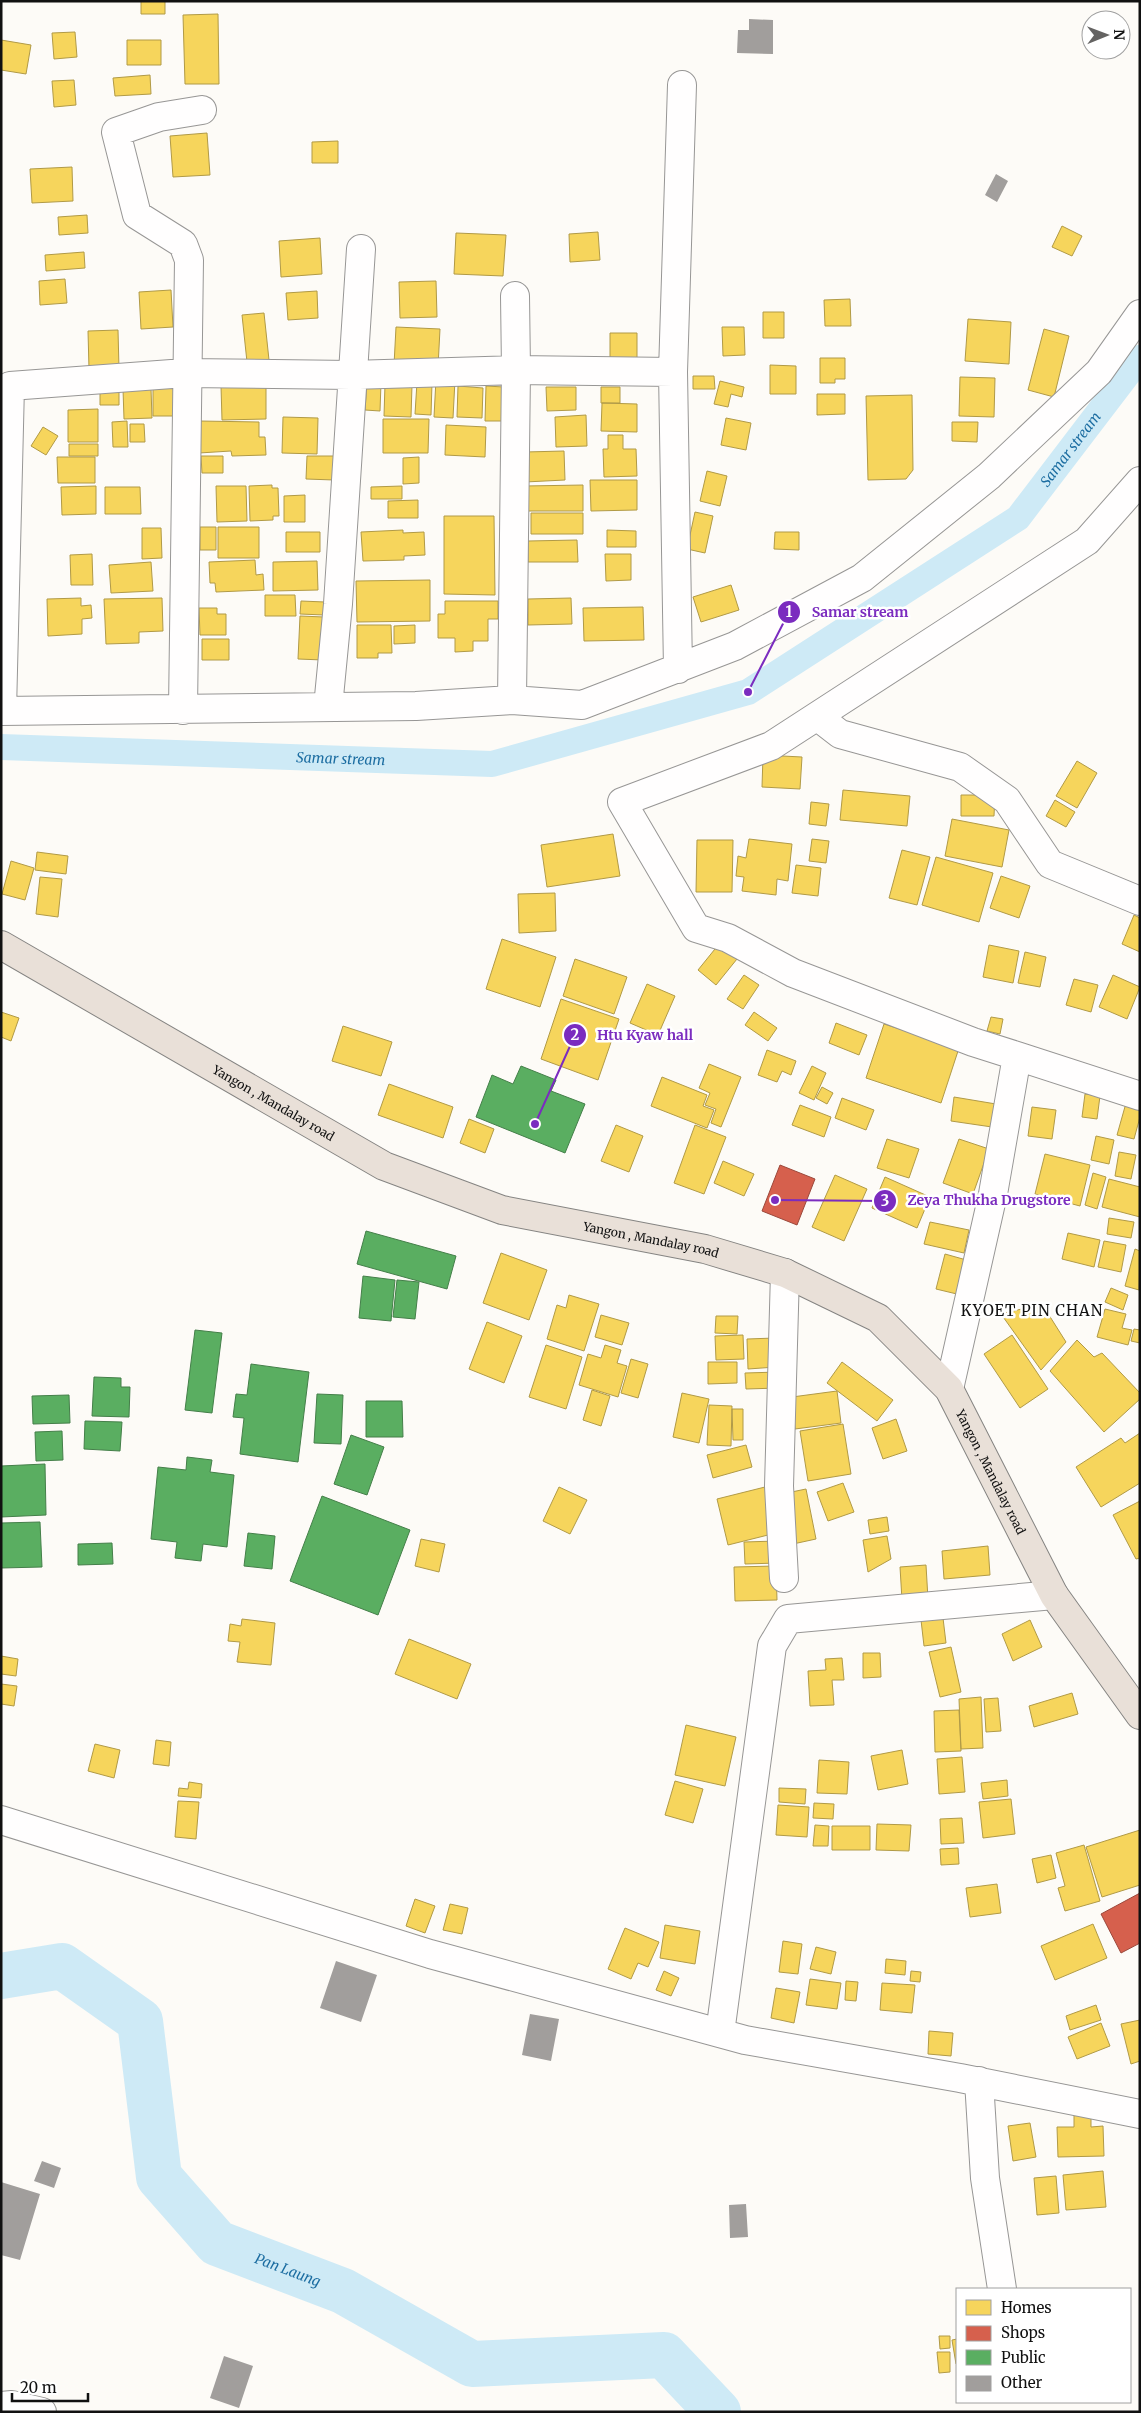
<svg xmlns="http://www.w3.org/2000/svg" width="1141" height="2413" viewBox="0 0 1141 2413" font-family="Merriweather,serif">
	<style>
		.homes { fill: #f6d55c; stroke: #b19a46 }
		.shops { fill: #d6604d; stroke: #9b483b }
		.public { fill: #5aae61; stroke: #447f49 }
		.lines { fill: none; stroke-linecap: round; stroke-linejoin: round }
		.canal { stroke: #ceeaf6; stroke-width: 26 }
		.river { stroke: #ceeaf6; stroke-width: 46 }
		.building { fill: #a19e9c }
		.street-casing { stroke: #979695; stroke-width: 30 }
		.highway-casing { stroke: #858482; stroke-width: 30 }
		.street { stroke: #fffefe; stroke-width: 28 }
		.highway { stroke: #e9e0d8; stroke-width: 28 }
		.labels { text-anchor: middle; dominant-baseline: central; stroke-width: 5; stroke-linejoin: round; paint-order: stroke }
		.street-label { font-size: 12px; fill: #111; stroke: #fff }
		.water-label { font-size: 14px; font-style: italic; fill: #1c6da1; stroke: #fff }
		.quarter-label { font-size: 15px; letter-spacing: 1px; fill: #111; stroke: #fff }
		.leader { fill: none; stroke: #7b2cbf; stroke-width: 2 }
		.callout-dot { fill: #7b2cbf; stroke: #fff; stroke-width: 2 }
		.mark-label { font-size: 15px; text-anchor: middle; font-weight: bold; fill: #fff }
		.callout-label { font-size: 14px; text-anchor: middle; font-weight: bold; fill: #7b2cbf; stroke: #fff; stroke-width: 5; stroke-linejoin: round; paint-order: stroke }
	</style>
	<rect width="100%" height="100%" fill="#fdfbf7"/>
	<!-- homes -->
	<path class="homes" d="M141 1H165V14H141Z
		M218 14 219 84H185L183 15Z
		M75 32 77 57 54 59 52 33Z
		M1 40 31 45 26 74 1 70Z
		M127 40H161V65H127Z
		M150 75 151 94 115 96 113 78Z
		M74 80 76 105 54 107 52 81Z
		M207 133 210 175 173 177 170 136Z
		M338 141V163H312V142Z
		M72 167 73 201 32 203 30 169Z
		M87 215 88 233 59 235 58 217Z
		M1062 226 1082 236 1072 256 1052 247Z
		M598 232 600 260 570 262 569 234Z
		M456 233 506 235 503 276 454 274Z
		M320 238 322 274 281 277 279 241Z
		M84 252 85 268 46 271 45 255Z
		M65 279 67 303 40 305 39 281Z
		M436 281 437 317 400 318 399 282Z
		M171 290 173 327 141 329 139 292Z
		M317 291 318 318 288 320 286 293Z
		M850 299 851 326H825L824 300Z
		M763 312H784V338H763Z
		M264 313 269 360 247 362 242 315Z
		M968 319 1011 322 1009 364 965 361Z
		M396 327 440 329 438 367 394 365Z
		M722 327H744L745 355 723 356Z
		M1044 329 1069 336 1054 397 1028 390Z
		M118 330 119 369H89L88 331Z
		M610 333H637V362H610Z
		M820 358H845V379H835V383H820Z
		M770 365 796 366V394H770Z
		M693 376H714L715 389H693Z
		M960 377 995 378 994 417 959 416Z
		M436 379 455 380 453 418 434 417Z
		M720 381 744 387 742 397 731 394 728 407 714 404Z
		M417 382 432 383 431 415 415 414Z
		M119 383V405H100V384Z
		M367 383H381L380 411 365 410Z
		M385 384 412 385 411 417 384 416Z
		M221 386H266V419L222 420Z
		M458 386 483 388 482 418 457 417Z
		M486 386 504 387 502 421H485Z
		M546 387H576V410L547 411Z
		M601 387H620V403H601Z
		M153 388H179V416H153Z
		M123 389H151L152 418 124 419Z
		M817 394H845V414L817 415Z
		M912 395 913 470 906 479 868 480 866 396Z
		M602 403 637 404V432L601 431Z
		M98 409V442H68V410Z
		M586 415 587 446 556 447 555 417Z
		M283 417 318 418 317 454 282 453Z
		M726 418 751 423 746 450 721 445Z
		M383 419H429L428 453H383Z
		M127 421 128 447H113L112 422Z
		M199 421 259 422V437H265L266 455 232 456 231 451 199 453Z
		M952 422H978L977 442 952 441Z
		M130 424H144L145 442H130Z
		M446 425 486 427 485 457 445 455Z
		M43 427 58 436 46 455 31 446Z
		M608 435H623V449H636L637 476 604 477 603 449H608Z
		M69 444H98V456H69Z
		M564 451 565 480 525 482V452Z
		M201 456H223V473H202Z
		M307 456H335L334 480 306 479Z
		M57 457H95V483H58Z
		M419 457V483L403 484V458Z
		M707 471 727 476 720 506 700 501Z
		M590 480H637V510L591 511Z
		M272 485V488H278L279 516H273V520L250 521 249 486Z
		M583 485V511H525V486Z
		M96 486V514L62 515 61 487Z
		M216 486H246L247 521 217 522Z
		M402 486V499H371V487Z
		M105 487H140L141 514H105Z
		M305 495V522H284V496Z
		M418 500V518H388V501Z
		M695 512 713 516 705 553 687 549Z
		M531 513H583V534H531Z
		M444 516H494L495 595 444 594Z
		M200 527H216V550H200Z
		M218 527H259V558H218Z
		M142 528H161L162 558 142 559Z
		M403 530V533L424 532 425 555 404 556V560L363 561 361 532Z
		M607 530 636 531V547H607Z
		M286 532H320V552H286Z
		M775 532H799V550L774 549Z
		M577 540 578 562H528V541Z
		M92 554 93 585H71L70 555Z
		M605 554H631V580L606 581Z
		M255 560 256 575 263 574 264 590 216 592 215 583H210L209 562Z
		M317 561 318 590 273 591V562Z
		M151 562 153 591 111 593 109 565Z
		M430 580V621L357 622 356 581Z
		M731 585 739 610 701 622 693 597Z
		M265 595H295L296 616H265Z
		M81 598V606L91 605 92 618 82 619V634L48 636 47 599Z
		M162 598 163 631 139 632V643L106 644 104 599Z
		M571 598 572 624 528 625V599Z
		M301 601 325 602 324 615 300 614Z
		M445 601H498V619H488V641H473V651L455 652V638H438V614H445Z
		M643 607 644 640 584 641 583 608Z
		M199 608H217V614H226V635H200Z
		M300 616 324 617 323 660 298 659Z
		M357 625H391L392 653H378V658H357Z
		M415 625V643L394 644V626Z
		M202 639H229V660H202Z
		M763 755 802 757 800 789 762 787Z
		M1077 761 1097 773 1077 808 1056 796Z
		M843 790 910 796 907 826 840 820Z
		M961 795H995L994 816H961Z
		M1055 800 1075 812 1066 827 1046 816Z
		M811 802 829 804 826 826 809 824Z
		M952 819 1009 830 1002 867 945 856Z
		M613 834 620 876 547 887 541 845Z
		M749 839 792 844 788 881 777 879 776 895 742 891 744 877 736 876 738 856 746 858Z
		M812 839 829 841 826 863 809 861Z
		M697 840H733L732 892H696Z
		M902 850 930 857 917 905 889 898Z
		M37 852 68 856 66 874 35 870Z
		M936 857 993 873 979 922 922 905Z
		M11 861 34 868 25 900 2 894Z
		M796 865 821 868 818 896 792 893Z
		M1001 876 1030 886 1019 918 990 908Z
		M40 877 62 879 58 917 36 914Z
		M555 893 556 931 519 933 518 894Z
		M1134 915 1140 918V952L1122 944Z
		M502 939 556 957 540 1007 486 989Z
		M719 944 737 959 716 985 698 970Z
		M989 945 1019 951 1013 983 983 977Z
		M1025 952 1046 957 1040 987 1018 983Z
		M575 959 627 977 614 1014 563 996Z
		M744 975 759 985 743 1009 727 999Z
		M1113 975 1140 987 1127 1019 1099 1007Z
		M1074 979 1098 985 1091 1012 1066 1005Z
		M647 984 675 996 658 1035 630 1023Z
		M561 999 619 1019 598 1080 541 1059Z
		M1 1012 19 1018 11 1041 1 1037Z
		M754 1012 777 1028 768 1041 745 1025Z
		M991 1017 1003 1019 1000 1034 987 1031Z
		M836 1023 867 1035 859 1055 829 1043Z
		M884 1024 959 1048 941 1103 866 1078Z
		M343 1026 392 1042 381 1076 332 1061Z
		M767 1050 796 1061 791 1075 782 1071 777 1082 758 1075Z
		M709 1064 741 1077 721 1127 711 1123 716 1109 705 1105 710 1093 699 1088Z
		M812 1066 826 1073 814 1100 799 1093Z
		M662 1077 707 1095 703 1106 714 1110 707 1128 651 1106Z
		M389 1084 453 1107 443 1138 378 1115Z
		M822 1087 833 1093 827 1104 816 1098Z
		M1085 1094 1100 1096 1097 1119 1082 1117Z
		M954 1097 996 1104 992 1127 951 1121Z
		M842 1098 874 1110 866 1130 835 1118Z
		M1126 1103 1140 1107V1117L1134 1139 1117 1135Z
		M800 1105 831 1117 824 1137 792 1125Z
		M1032 1107 1056 1110 1052 1139 1028 1136Z
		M469 1119 494 1129 485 1153 460 1143Z
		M616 1125 643 1136 629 1172 601 1161Z
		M695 1125 726 1137 704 1194 674 1183Z
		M1096 1136 1114 1140 1109 1164 1091 1160Z
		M887 1139 919 1149 909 1178 877 1168Z
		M959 1139 989 1149 973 1194 943 1183Z
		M1119 1152 1136 1155 1131 1179 1115 1176Z
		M1045 1154 1090 1165 1080 1206 1035 1194Z
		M723 1161 754 1174 744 1196 714 1183Z
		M1093 1173 1106 1177 1097 1209 1085 1205Z
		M835 1175 867 1189 844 1241 812 1227Z
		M885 1177 930 1197 917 1228 872 1208Z
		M1109 1179 1140 1187V1217L1102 1207Z
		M1109 1218 1134 1222 1131 1238 1107 1234Z
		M930 1222 969 1230 964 1253 924 1244Z
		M1068 1233 1100 1240 1094 1267 1062 1259Z
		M1104 1241 1126 1245 1121 1272 1098 1267Z
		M1135 1249 1140 1251 1139 1290 1125 1286Z
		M501 1253 547 1270 529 1320 483 1303Z
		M945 1254 970 1261 961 1295 936 1289Z
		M1111 1288 1128 1295 1123 1310 1105 1302Z
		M569 1295 599 1304 584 1351 547 1339 557 1305 566 1308Z
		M1042 1304 1066 1342 1041 1370 1001 1314Z
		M1105 1309 1126 1314 1122 1328 1132 1330 1128 1345 1097 1337Z
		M601 1315 629 1323 622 1345 595 1337Z
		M716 1316H738L737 1334 715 1333Z
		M487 1322 522 1336 504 1383 469 1369Z
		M1134 1329 1140 1330V1343L1131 1341Z
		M743 1335 744 1359 716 1360 715 1336Z
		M1012 1335 1048 1389 1020 1408 984 1354Z
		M775 1338 776 1367 748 1369 747 1339Z
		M1077 1340 1094 1357 1102 1353 1140 1393V1399L1104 1432 1050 1371Z
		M546 1345 582 1357 566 1409 529 1397Z
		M605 1345 621 1350 617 1363 627 1366 618 1397 579 1385 588 1354 601 1358Z
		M631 1359 648 1364 638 1398 621 1393Z
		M708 1362H737V1383L708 1384Z
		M842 1362 893 1400 877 1421 827 1383Z
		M779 1372V1388L746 1389 745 1373Z
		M592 1390 610 1396 601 1426 583 1420Z
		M837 1391 841 1423 795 1429 792 1397Z
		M682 1393 709 1399 699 1443 673 1437Z
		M709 1405 732 1406 731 1446 707 1445Z
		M732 1409H743V1440H733Z
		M896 1419 907 1451 883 1459 872 1428Z
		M843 1424 851 1474 808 1481 800 1431Z
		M1140 1433V1483L1101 1507 1076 1467 1121 1438 1125 1443Z
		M746 1445 752 1467 713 1478 707 1455Z
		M843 1483 854 1512 828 1521 817 1492Z
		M559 1487 587 1500 570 1534 543 1521Z
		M765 1487 776 1533 728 1545 717 1499Z
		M806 1489 816 1539 793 1544 782 1494Z
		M1140 1501V1558L1136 1559 1113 1515Z
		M887 1517 889 1531 870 1534 868 1520Z
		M887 1536 891 1559 868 1572 863 1540Z
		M421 1539 445 1544 439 1572 415 1566Z
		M777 1541 778 1563 745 1564 744 1542Z
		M988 1546 990 1575 944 1579 942 1551Z
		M926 1565 928 1599 902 1600 900 1567Z
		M776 1566 777 1600 735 1601 734 1567Z
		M943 1618 946 1643 924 1646 921 1620Z
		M242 1619 275 1623 271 1665 237 1662 240 1642 228 1641 230 1624 241 1626Z
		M1030 1620 1042 1647 1013 1661 1002 1634Z
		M409 1639 471 1664 457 1699 395 1674Z
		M951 1647 961 1692 940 1697 929 1652Z
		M863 1653H880L881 1677 863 1678Z
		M1 1656 18 1659 16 1676 1 1674Z
		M842 1658 844 1680H832L834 1705 810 1706 808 1671 826 1670 825 1659Z
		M1 1684 17 1686 14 1706 1 1704Z
		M1072 1693 1078 1714 1034 1727 1029 1706Z
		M981 1697 983 1748 961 1749 959 1699Z
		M998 1698 1001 1731 986 1732 984 1699Z
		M959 1710 961 1751 935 1752 934 1711Z
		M686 1725 736 1737 725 1786 675 1775Z
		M156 1740 171 1742 169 1766 153 1764Z
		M95 1744 120 1750 114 1778 88 1771Z
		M902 1750 908 1784 878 1790 871 1756Z
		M962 1757 965 1792 939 1794 937 1759Z
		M819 1760 849 1762 847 1794 817 1793Z
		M1007 1780 1008 1796 983 1799 981 1783Z
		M675 1781 703 1789 693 1823 665 1815Z
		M189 1782 202 1784 201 1798 178 1796 179 1788 188 1789Z
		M779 1788 806 1789 805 1804 779 1802Z
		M1011 1799 1015 1834 983 1838 979 1802Z
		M178 1801 199 1802 196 1839 175 1837Z
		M814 1803 834 1804 833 1819 813 1818Z
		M778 1805 809 1807 807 1837 776 1835Z
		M962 1818 964 1843 941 1844 940 1819Z
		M877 1824 911 1825 909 1851 876 1850Z
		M815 1825 829 1826 828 1846H813Z
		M832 1826H870V1850H832Z
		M1140 1830V1885L1102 1897 1086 1847Z
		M1084 1845 1100 1901 1065 1911 1058 1888 1065 1886 1056 1853Z
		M958 1848 959 1864 941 1865 940 1849Z
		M1051 1855 1056 1878 1037 1883 1032 1859Z
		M997 1884 1001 1913 970 1917 966 1888Z
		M415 1899 435 1906 425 1933 406 1926Z
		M450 1904 468 1908 462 1934 443 1930Z
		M1093 1924 1107 1958 1055 1980 1041 1946Z
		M665 1925 700 1931 695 1964 660 1958Z
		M625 1928 659 1942 648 1967 638 1963 631 1979 608 1969Z
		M783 1941 802 1944 798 1974 779 1972Z
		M816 1947 836 1952 831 1974 810 1969Z
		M886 1959 906 1961 905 1975 885 1973Z
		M664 1971 679 1978 671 1996 656 1990Z
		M911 1971 921 1972 920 1982 910 1981Z
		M810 1979 841 1983 837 2009 806 2005Z
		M846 1981 858 1982 856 2001 845 2000Z
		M882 1983 915 1985 912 2013 880 2010Z
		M776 1988 800 1992 794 2023 771 2018Z
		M1096 2005 1101 2020 1070 2030 1066 2016Z
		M1140 2020V2061L1131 2064 1121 2024Z
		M1101 2023 1110 2046 1077 2059 1068 2037Z
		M929 2031 953 2033 951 2056 928 2054Z
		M1074 2114H1091V2127L1103 2126 1104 2156 1058 2157 1057 2127H1074Z
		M1030 2123 1036 2157 1013 2161 1008 2126Z
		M1103 2171 1106 2207 1066 2210 1063 2175Z
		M1056 2176 1059 2213 1037 2215 1034 2178Z
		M939 2336H950V2348L940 2349Z
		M957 2339V2364H956L952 2340Z
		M937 2352H950V2372L939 2373Z"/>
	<!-- shops -->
	<path class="shops" d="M780 1165 815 1179 797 1225 762 1211Z
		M1140 1893V1943L1121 1953 1101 1914Z"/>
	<!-- public -->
	<path class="public" d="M521 1066 556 1080 551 1091 585 1104 565 1153 476 1117 492 1075 513 1084Z
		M366 1231 456 1256 447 1289 357 1264Z
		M363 1276 395 1280 391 1321 359 1318Z
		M397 1280 419 1282 415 1319 393 1317Z
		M195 1330 222 1333 212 1413 185 1410Z
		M251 1364 309 1372 298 1462 240 1454 244 1418 233 1417 236 1394 247 1395Z
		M94 1377 121 1378V1387H130L129 1417 92 1416Z
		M317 1394 343 1395 341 1444 314 1443Z
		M69 1395 70 1423 33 1424 32 1396Z
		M366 1401H402L403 1437H366Z
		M85 1421 122 1422 120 1451 84 1449Z
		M62 1431 63 1460 36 1461 35 1432Z
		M351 1435 384 1447 367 1495 334 1484Z
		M187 1457 212 1460 210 1472 234 1475 227 1547 203 1544 201 1561 175 1558 177 1542 151 1539 158 1467 186 1470Z
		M45 1464 46 1515 1 1517V1466Z
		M322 1496 410 1530 378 1615 290 1581Z
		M40 1522 42 1567 1 1568V1523Z
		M248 1533 275 1536 272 1569 244 1566Z
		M112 1543 113 1564 78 1565V1544Z"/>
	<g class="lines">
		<!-- canal -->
		<path class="canal" id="s1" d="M1 747 492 764 748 692 1018 518 1140 358"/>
		<!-- river -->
		<path class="river" id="s2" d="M1 1976 62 1966 140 2021 159 2177 217 2243 343 2291 472 2364 664 2355 718 2412"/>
	</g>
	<!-- building -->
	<path class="building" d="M749 19 773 20V54L737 53 738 30H749Z
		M996 174 1008 181 997 202 985 195Z
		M336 1961 377 1975 361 2022 320 2008Z
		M530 2014 559 2019 551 2061 522 2055Z
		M42 2161 61 2168 54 2188 34 2181Z
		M1 2182 40 2194 20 2260 1 2255Z
		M746 2204 748 2237 730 2238 729 2205Z
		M224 2356 253 2366 239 2408 210 2398Z"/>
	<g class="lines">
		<!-- street casing -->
		<g class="street-casing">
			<path id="street" d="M678 669 673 372 682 85
				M512 700 516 370 515 296
				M328 707 338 604 361 249
				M183 710 189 260 183 244 137 215 116 132 159 117 202 110
				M1 711 416 706 512 700 582 705 735 646 862 578 989 476 1099 372 1140 314
				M2 711 10 386 185 373 351 375 516 370 673 372
				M818 717 840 734 960 767 1007 800 1050 864 1140 901
				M1017 1056 1140 1096
				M949 1389 993 1194 1017 1056 973 1042 793 973 728 938 696 928 622 802 771 746 1087 541 1140 481
				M784 1578 779 1486 785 1273
				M1 1820 430 1954 745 2040 960 2078 1140 2114
				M720 2033 772 1646 788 1619 1054 1595
				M979 2081 985 2178 1002 2289
				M1 2406 12 2405 42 2412"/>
		</g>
		<!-- highway casing -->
		<g class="highway-casing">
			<g id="highway">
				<path id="s3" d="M1 945 384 1166 502 1210 705 1249 785 1273 878 1318 949 1389 1054 1595 1140 1715"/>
			</g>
		</g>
		<!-- street -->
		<use href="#street" class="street"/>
		<!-- highway -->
		<use href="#highway" class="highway"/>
	</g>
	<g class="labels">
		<!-- street labels -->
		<g class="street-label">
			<text stroke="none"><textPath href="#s3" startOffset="315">Yangon , Mandalay road</textPath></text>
			<text stroke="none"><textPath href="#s3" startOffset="720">Yangon , Mandalay road</textPath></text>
			<text stroke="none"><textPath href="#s3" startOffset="1155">Yangon , Mandalay road</textPath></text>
		</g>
		<!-- water labels -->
		<g class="water-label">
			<text stroke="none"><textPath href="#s1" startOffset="1165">Samar stream</textPath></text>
			<text stroke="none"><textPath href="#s1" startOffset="340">Samar stream</textPath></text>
			<text stroke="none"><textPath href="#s2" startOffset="478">Pan Laung</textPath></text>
		</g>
		<!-- quarter labels -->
		<g class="quarter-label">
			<text x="1032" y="1310">KYOET PIN CHAN</text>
		</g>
	</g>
	<!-- callouts -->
	<path class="leader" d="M748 692L789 612M535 1124L575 1035M775 1200L885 1201"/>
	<g class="callout-dot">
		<circle cx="748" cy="692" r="5"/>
		<circle cx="535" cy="1124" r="5"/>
		<circle cx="775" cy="1200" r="5"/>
		<circle cx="789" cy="612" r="12"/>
		<circle cx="575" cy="1035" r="12"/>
		<circle cx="885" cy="1201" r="12"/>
	</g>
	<g class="mark-label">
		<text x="789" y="617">1</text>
		<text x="575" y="1040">2</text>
		<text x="885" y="1206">3</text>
	</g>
	<g class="callout-label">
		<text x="860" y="617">Samar stream</text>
		<text x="645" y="1040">Htu Kyaw hall</text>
		<text x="989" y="1205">Zeya Thukha Drugstore</text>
	</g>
	<!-- border -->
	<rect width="1141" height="2413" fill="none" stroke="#111111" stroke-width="5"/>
	<!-- legend -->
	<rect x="956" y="2288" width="175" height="115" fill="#ffffff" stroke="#a0a0a0"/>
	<rect x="966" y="2300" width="25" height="15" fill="#f6d55c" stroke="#a0a0a0"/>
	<text x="1001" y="2313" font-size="15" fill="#111111">Homes</text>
	<rect x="966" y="2326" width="25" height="15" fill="#d6604d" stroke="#a0a0a0"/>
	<text x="1001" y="2338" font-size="15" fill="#111111">Shops</text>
	<rect x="966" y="2350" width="25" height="15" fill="#5aae61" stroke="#a0a0a0"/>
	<text x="1001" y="2363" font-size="15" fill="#111111">Public</text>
	<rect x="966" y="2376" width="25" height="15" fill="#a19e9c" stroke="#a0a0a0"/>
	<text x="1001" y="2388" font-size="15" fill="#111111">Other</text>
	<!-- north arrow -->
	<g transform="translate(1106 35) rotate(89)"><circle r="24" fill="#ffffff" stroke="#a0a0a0"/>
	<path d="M0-4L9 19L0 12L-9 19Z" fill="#646362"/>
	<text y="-8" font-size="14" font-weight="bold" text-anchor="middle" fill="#111111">N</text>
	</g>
	<!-- scale -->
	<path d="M12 2393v8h76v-8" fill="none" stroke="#111111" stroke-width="2.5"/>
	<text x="20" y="2393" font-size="15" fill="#111111" stroke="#ffffff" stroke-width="4" paint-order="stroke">20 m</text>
</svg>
